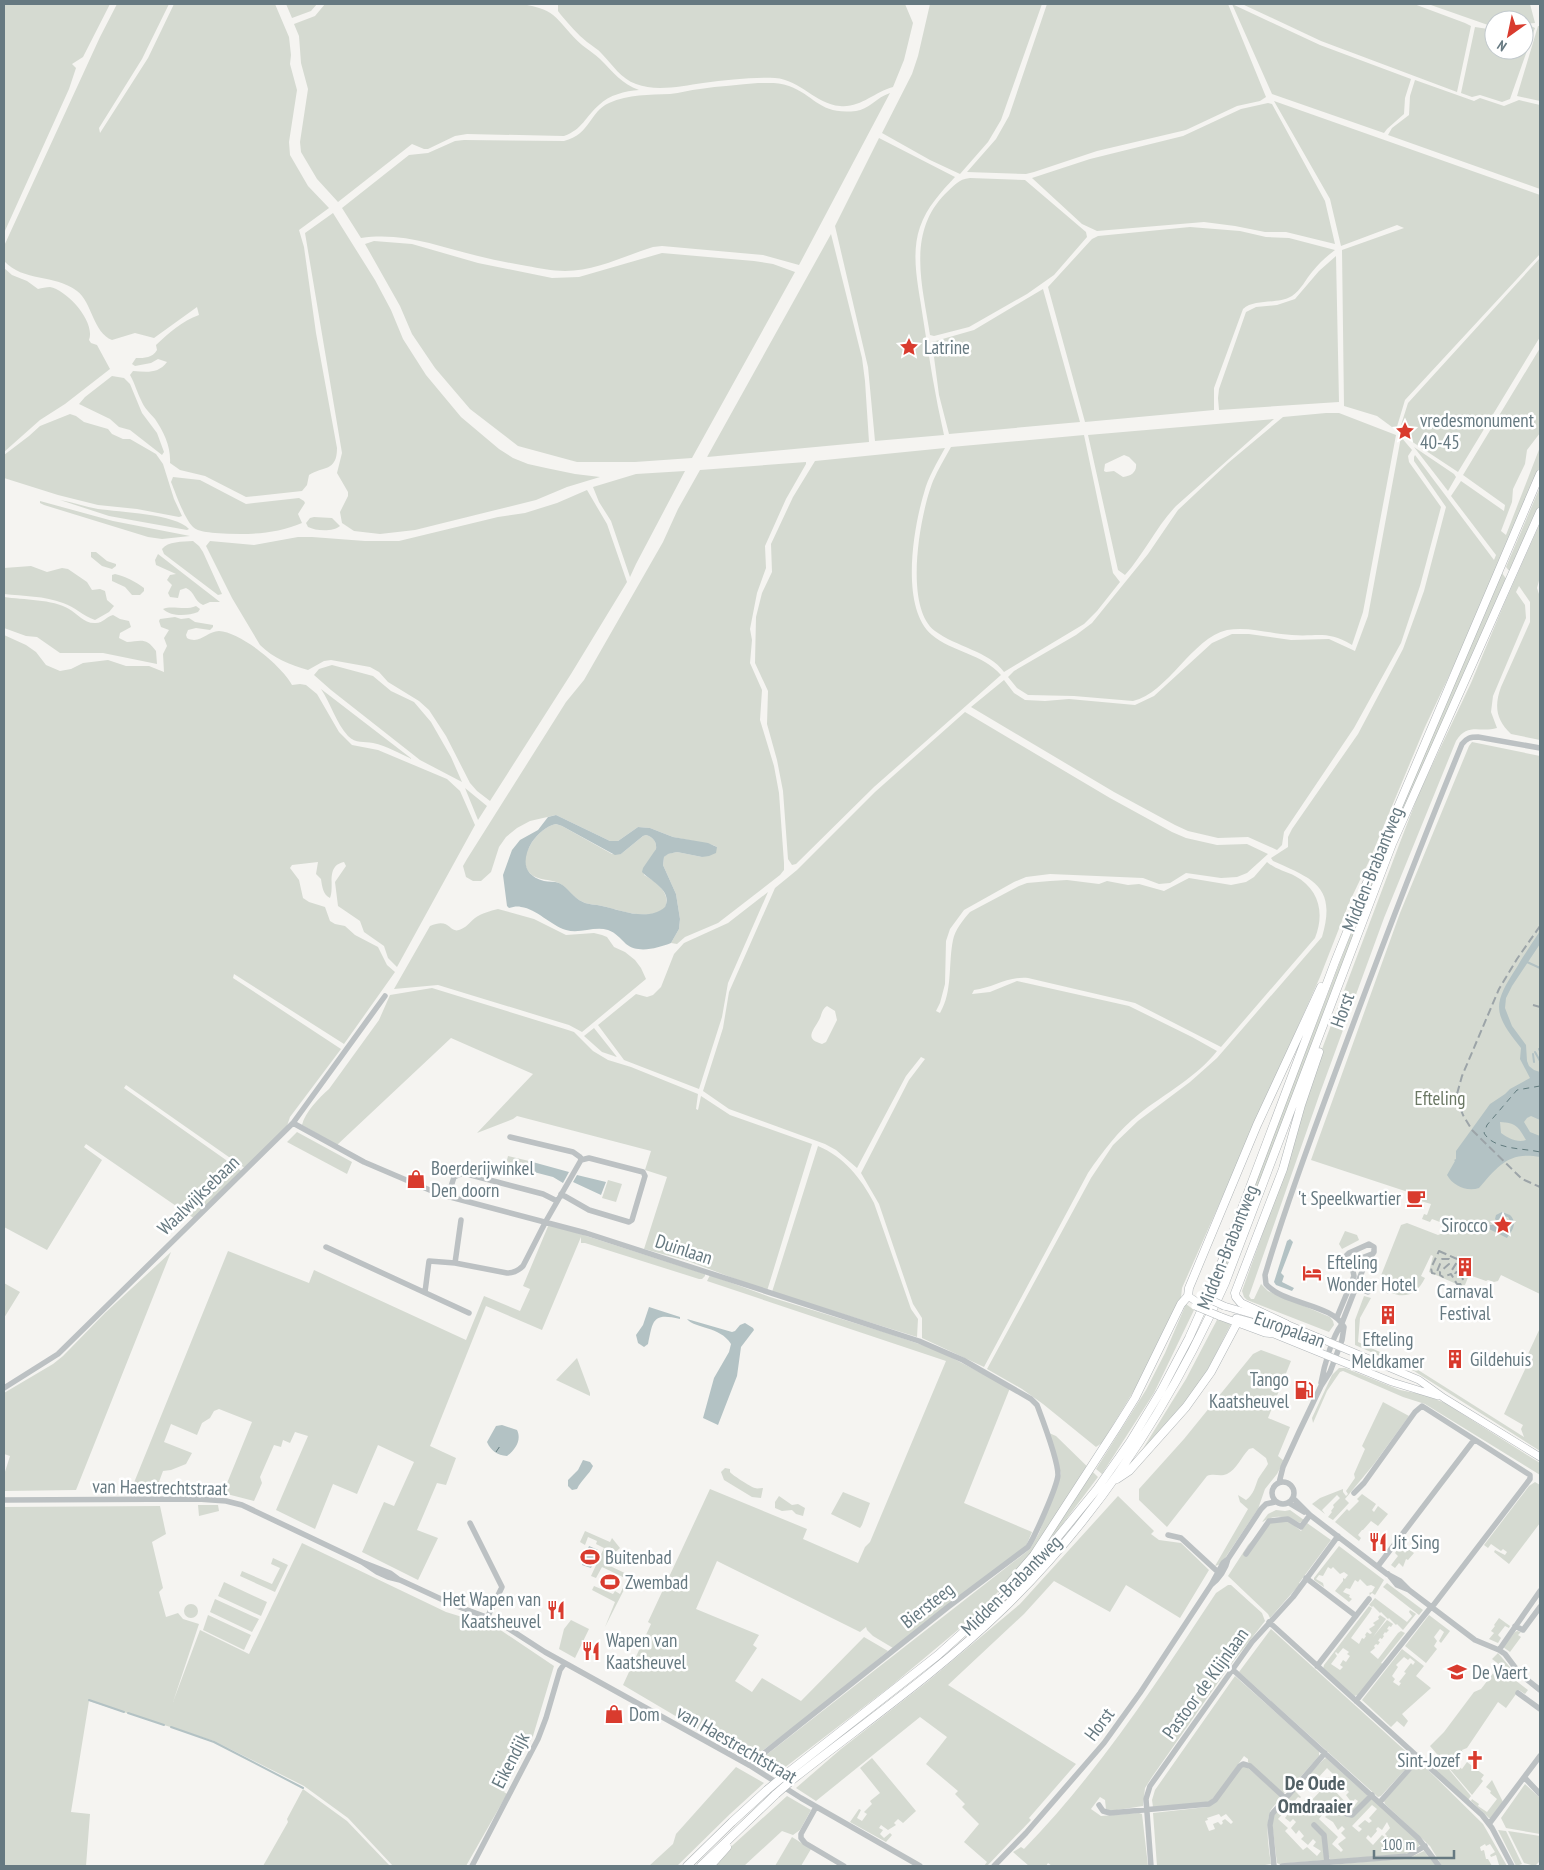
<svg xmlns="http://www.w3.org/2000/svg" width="1544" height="1870" viewBox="0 0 1544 1870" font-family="'PT Sans Narrow',sans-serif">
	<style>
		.green { fill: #d5dad1; fill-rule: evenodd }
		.water { fill: #b3c2c4; fill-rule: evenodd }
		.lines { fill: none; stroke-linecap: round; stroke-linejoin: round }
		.stream { stroke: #b3c2c4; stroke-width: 2 }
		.ferry { stroke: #617b7e; stroke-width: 1; stroke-dasharray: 6 5; stroke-linecap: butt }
		.major-casing { stroke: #b0b5b8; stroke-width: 8 }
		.highway-casing { stroke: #afb4b6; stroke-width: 9 }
		.minor { stroke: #bcc1c3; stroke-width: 5.5 }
		.major { stroke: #fff; stroke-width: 7 }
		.highway { stroke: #fff; stroke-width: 8 }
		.rail { stroke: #9ca4a8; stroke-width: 2; stroke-dasharray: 8 4; stroke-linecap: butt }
		.major-bridge-casing { stroke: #b0b5b8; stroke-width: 8; stroke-linecap: butt }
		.highway-bridge-casing { stroke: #afb4b6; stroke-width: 9; stroke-linecap: butt }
		.major-bridge { stroke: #fff; stroke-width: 7 }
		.highway-bridge { stroke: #fff; stroke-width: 8 }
		.labels { text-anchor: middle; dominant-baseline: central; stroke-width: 5; stroke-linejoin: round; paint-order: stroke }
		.poi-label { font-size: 19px; fill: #667981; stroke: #fff; text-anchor: start }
		.street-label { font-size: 19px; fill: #667981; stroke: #fff }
		.park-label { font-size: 19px; fill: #6b7864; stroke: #fff }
		.neighbourhood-label { font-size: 20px; font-weight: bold; fill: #536166; stroke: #fff }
	</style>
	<rect width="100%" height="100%" fill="#f5f4f1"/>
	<!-- green -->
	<path class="green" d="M4 4H110L83 57 72 64 76 68 69 89 4 233Z
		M117 4H169L142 59 99 128 100 133 148 58 174 4H275L289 37 291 55 290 64 297 90 289 142 290 155 308 186 329 208 299 230 304 247 316 333 337 448C337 472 323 466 309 475L307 485 302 491 246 497 205 476 180 470 170 463C171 447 164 432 155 419 150 413 144 408 141 400 137 392 135 384 130 375L133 371C147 372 158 374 167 362L158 359 151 363 135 366 132 364 136 358C145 358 152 358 157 350L156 345C169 333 182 321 199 315L197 307 154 338 135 333 112 340C93 333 92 302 77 291 55 274 23 282 4 261V246L100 37Z
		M286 4H317L311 11 292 18Z
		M325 4H520C560 9 556 22 582 45 588 50 595 54 600 59 613 72 622 84 639 90 625 91 609 95 599 105 585 117 583 129 564 136L467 134 455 136 428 149H424L412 144 338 202 317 179 301 152 300 142 308 89 301 63 299 36 294 24 315 16Z
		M558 4H905L913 23 904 60 893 87C874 92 861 108 840 106 815 104 801 80 775 78 752 77 727 80 703 83 682 86 656 92 636 84 621 79 612 64 602 54 598 49 592 46 587 42 577 34 569 24 561 15L558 11Z
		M930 4H1042L1001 120 988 142 960 174 930 160 882 133 912 74 918 56Z
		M1047 4H1228L1266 97 1260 101 1237 106 1186 130 1097 151 1034 172 1026 174 967 172 996 139 1009 116Z
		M1232 4 1320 45 1411 79 1405 98 1404 114 1387 129 1384 133 1272 94Z
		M1242 4H1414L1465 23 1471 26 1457 92 1321 41Z
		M1428 4H1530L1535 23 1524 24V20H1494V25H1488Z
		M1524 25H1529L1535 28 1510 99 1502 102 1480 95 1472 97 1461 93 1475 27 1494 30V50H1524Z
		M1538 26H1540V101L1517 96Z
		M1415 80 1474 101 1480 98 1504 106 1519 100 1540 105V189L1388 135 1392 128 1409 115 1410 96Z
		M758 83C768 83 779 82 789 86 816 96 819 115 856 111 868 110 877 97 890 93L799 265 763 255 662 246 653 247C624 256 596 271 565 271 552 271 539 268 527 266 510 263 494 260 478 256 437 246 403 232 361 238L342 208 409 155 428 153 455 141 464 140 564 141C591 134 589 112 609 103 629 94 649 95 670 94 680 93 690 90 700 89 719 86 739 85 758 83Z
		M1274 101 1540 195V254L1405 400 1396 430 1377 416 1344 406 1342 250 1404 228 1397 225 1341 246 1330 199Z
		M1268 103 1272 104 1325 201 1335 244 1286 232H1265L1235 226 1204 222 1097 231 1082 224 1032 178 1090 159 1183 136 1241 109Z
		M879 138 955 177C941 192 927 207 920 227 910 256 919 288 923 318 929 357 935 396 944 435L875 441 868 367 835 226Z
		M970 178 1025 180 1086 232 1087 237 1054 275 1027 294 969 327 934 336 930 335C923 287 906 234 945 194 954 186 958 179 970 178Z
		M333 213 375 280 391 310 403 339 426 375 461 417 499 449 513 458 528 464 546 468 575 474 600 477 567 487 536 500 415 530 380 534 354 531 342 523 340 512 348 496V492L337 473 342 453 305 233Z
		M1190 227 1240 231 1266 237 1289 238 1335 250C1327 256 1319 263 1312 272 1306 279 1301 290 1292 296 1277 305 1255 298 1243 309L1214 388V410L1085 422 1048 287 1092 239 1098 236Z
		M831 234 862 358 865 381 869 442 707 457Z
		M374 241 412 244 478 263 552 278 579 277 662 253 754 261 773 264 795 272 692 458 635 462H577L518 446 470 409 435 368 412 334 400 306 365 244Z
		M1336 256 1339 402 1219 410 1218 398 1219 389 1246 312 1256 307 1277 305 1295 299 1319 271Z
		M1540 258V337L1458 472 1411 441 1407 437 1412 433 1411 429 1406 424 1401 425 1408 403Z
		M4 268 12 275 27 281 38 289C42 288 46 287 50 287 67 290 96 322 89 340L91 343 97 345 110 369 65 404 40 420 4 452Z
		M1043 289 1080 422 949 434 939 395 932 342 974 330Z
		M1540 348V433L1527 450 1525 464 1513 489 1512 502 1501 531 1506 535 1540 447V466L1488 593 1425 727 1370 859 1349 903 1320 977 1182 1288 1181 1298 1147 1369 1102 1443 1096 1447 1043 1404 1022 1389 987 1369 1091 1178 1113 1145 1138 1121 1190 1082 1217 1058 1322 937C1337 886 1313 879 1273 861L1271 858 1288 847V837L1292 829 1358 734 1403 649 1424 591 1446 507 1414 461V457L1415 455 1494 560 1496 555 1451 496 1461 481 1504 511 1505 505 1463 475Z
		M112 376 124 378 130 384 142 413 157 433 164 452 162 455 130 430 119 427 110 419 79 404 85 397Z
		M1326 413H1339L1396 435 1363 612 1352 645C1327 630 1318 637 1292 635 1271 634 1249 626 1227 630 1192 638 1168 693 1133 701L1074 696 1028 695 1017 688 1008 677 1014 671 1076 635 1092 623 1148 554 1178 510 1228 463 1283 417Z
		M70 414 76 416 84 422 108 429 112 434 123 439H130L156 454 163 464 174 499 182 516 179 517 137 509 98 505 58 495 4 478V455L29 436 40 426Z
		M1274 419 1176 506C1156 527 1144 554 1125 575L1118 570 1088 435ZM1124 455 1129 457 1136 464C1137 472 1131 476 1123 477L1114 471 1106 472 1104 471 1105 464Z
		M1084 435 1113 573 1120 582 1097 611 1084 624 1004 672C989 651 956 647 935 631 903 607 920 514 933 481 938 469 945 458 951 447Z
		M1401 437 1412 450 1408 456 1409 462 1441 507 1420 586 1401 643 1354 728 1284 832 1282 845 1277 850 1248 837 1218 838 1188 831 1175 825 1114 792 971 707 1004 680 1014 693 1025 700 1045 701 1069 699 1135 705 1154 696 1212 643 1232 634H1249L1291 640 1329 639 1355 651 1368 616Z
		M1414 447 1454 474 1456 477 1448 491Z
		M945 448C937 463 928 477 924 493 913 529 900 608 932 635 952 652 983 654 1001 675L874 787 796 864 792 865 788 859 783 791 777 760 767 724 768 691 755 663 756 617 762 593 772 572 771 544 793 497 815 461Z
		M806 462V464L786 499 765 546 766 568 757 593 750 629 752 640 750 663 762 690 760 720 774 766 779 793 784 863V870L780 875 718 923 685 937 677 944 671 943 679 929 680 919 676 894 663 865 664 857 667 854 677 852 702 857 717 847 713 845 673 837 650 828 638 827 618 841H610L556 815 530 821 517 828 506 837 499 847 491 872 481 881H473L466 877 463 866 467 859 566 702 584 680 663 542 678 509 700 470Z
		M685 471 636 564 630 577 611 521 599 502 593 487 636 474Z
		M173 477 200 480 246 504 299 498 304 501 305 503 298 514 302 523C274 535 244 535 215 533 207 532 199 532 193 527 184 518 176 494 171 482Z
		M1540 487V505L1511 573 1506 567Z
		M587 490 607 524 627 582 571 674 490 801 477 791 470 783 446 736 429 710 419 701 388 682 379 672 370 667 331 660 324 661 308 670C290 665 273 658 260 645L232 598 206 546 210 541 254 545 298 537H312L365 541H399L498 517 525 513 557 503Z
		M60 500C73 502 85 507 98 509 119 512 176 514 189 529L187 530 109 516Z
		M40 501 113 521 190 536 162 539 148 537 44 505 40 503Z
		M314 517 332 518 340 526C333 532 316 531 308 527L306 523 310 518Z
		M1540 523V577L1537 588 1540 597V740L1511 734C1496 720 1494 706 1501 687L1530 622V602L1519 586 1516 592 1525 605 1526 618 1493 696 1491 712 1497 728C1479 733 1468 722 1456 741L1384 918 1320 1093 1249 1296 1251 1299H1254L1261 1284 1268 1291 1330 1317 1333 1321 1334 1325 1329 1332 1247 1300 1244 1297 1242 1291 1284 1174 1313 1073 1399 845 1419 793 1471 683 1504 604Z
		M193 541 199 546 203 552 222 594 218 595 164 554 162 549C168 541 182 542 193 541Z
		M91 552H96L107 561 116 564V566L112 569 102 566 91 557Z
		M158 554 220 602H210L203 605C194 601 195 592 186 588L180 590 178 598 170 597 168 593 172 585 167 580 170 575 176 574 156 565 155 560Z
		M31 566 47 572 62 568 68 569 87 582 92 590 100 589 105 591 107 600 114 606 109 612 95 620C83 616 75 607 63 603 45 596 23 596 4 594V568Z
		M1502 573 1507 580 1422 769 1216 1297 1212 1295 1373 876 1458 671Z
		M115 574C125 576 136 582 144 588V591L140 595H132L125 587 112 581V575Z
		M4 597C23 600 53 599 69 609 78 614 84 624 96 623 103 623 107 616 113 615L120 619 129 621 131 627 120 633 119 638 127 642C141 641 146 637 156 651L157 664 103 653H60L37 637 26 636 4 628Z
		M196 606 200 609 198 612C188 616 171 617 163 609 172 605 185 611 196 606Z
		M175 617 181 619 189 618 195 622 213 625V627L210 630 196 628 188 630 186 635 187 638C200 645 207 631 219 631 241 632 283 667 292 685L300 684 306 685 317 694 339 732 352 745 378 750 447 779 460 791 475 825 397 967 388 958 384 946 364 932 360 921 338 906 335 882 346 866 344 862C325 866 335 886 330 898 323 895 322 886 321 879L316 874 318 862 292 865 290 868 299 880 303 898 309 902 325 907 330 921 335 924 345 926 355 935 378 947 387 965 395 972 344 1044 234 974 233 978 341 1049 290 1117 286 1129 246 1169 126 1085 124 1088 243 1172 195 1219 86 1144 84 1147 102 1160 47 1250 4 1227V635L26 645 36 652 46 665 60 671 71 669 83 663 108 660 126 666H149L164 672 163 654 167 646 164 638 169 630 161 627 159 621 160 619Z
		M332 665 373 676 391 691 414 702 431 722 451 757 462 782 420 760 331 690 314 675 319 669Z
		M321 689 412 759C400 754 387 746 373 743 364 741 356 744 348 736 336 723 331 704 321 689Z
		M965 712 1110 798 1172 832 1186 838 1217 845 1247 844 1268 854 1247 873 1237 877 1221 878 1186 873 1170 883 1159 884 1143 878 1050 874 1026 877 1014 882 964 910 950 929 946 941 945 984 940 1003 936 1011 940 1013C953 991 948 964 953 940 955 930 963 920 970 912L1019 886 1027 883 1050 881 1067 880 1099 884 1107 881 1128 885 1139 884 1164 891 1189 878 1231 885 1246 882 1254 877 1267 862C1275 869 1285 871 1295 876 1319 889 1325 913 1315 938L1221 1047 1135 1003 1028 978C1008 976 993 988 974 990L972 994 990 992 1017 981 1129 1006 1192 1037 1217 1051C1197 1077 1164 1094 1139 1114 1118 1131 1103 1151 1088 1173L984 1367 922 1338V1318L913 1304 879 1204 861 1173 909 1080 925 1059 921 1057 906 1076 857 1168 836 1150 825 1144 729 1109 703 1091 723 1028 729 992 775 888 797 870 875 792ZM827 1006 835 1011 837 1020 826 1042 822 1044C804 1039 813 1031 819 1020 822 1015 821 1010 827 1006Z
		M1472 742 1540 756V1294L1501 1275 1498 1281 1494 1282 1488 1280 1486 1281 1469 1275 1465 1285 1461 1286 1429 1272 1433 1256 1431 1255 1421 1276 1425 1278C1418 1293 1405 1300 1390 1292L1388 1294 1385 1292 1387 1289 1380 1278 1401 1225 1407 1223 1438 1235 1443 1233 1445 1224 1432 1219 1430 1222 1422 1219 1424 1214 1427 1215 1431 1204 1407 1197 1408 1192 1311 1160 1400 913 1469 746Z
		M465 788 487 806 478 820Z
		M556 824 562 826 612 854H621L643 836 646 835C653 837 657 842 656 849L644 875C655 881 672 893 665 908 648 922 620 910 602 906 596 904 588 905 583 902 573 898 568 888 559 883 548 878 532 882 526 867 522 858 528 850 532 842 538 834 546 826 556 824Z
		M768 892 728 983 722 1017 699 1089 624 1060 598 1025 636 994 647 997 653 995 661 987 674 954 684 943 728 923Z
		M498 909 534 919 566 935 594 933 602 935 607 937 614 947 625 952 635 960 641 968 646 979 582 1032 569 1025 438 985 394 989 430 926C450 917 449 933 459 930 466 928 470 922 475 918 482 913 490 911 498 909Z
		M432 988 568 1030 574 1032 593 1051 608 1060 631 1067 698 1094 696 1109 698 1110 701 1096 730 1115 812 1144 767 1291 688 1261 644 1249 667 1177 645 1170 651 1151 517 1116 513 1119 477 1133 533 1074 451 1038 337 1145 302 1125C305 1112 319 1098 329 1089L379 1020 390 995Z
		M594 1028 617 1057 602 1052 584 1036Z
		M297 1132 352 1162 347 1174 287 1142Z
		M818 1146C844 1157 861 1178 874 1203L911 1309 918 1319 917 1337 772 1292Z
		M508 1156 529 1161 526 1170 506 1164Z
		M608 1180 622 1184 616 1202 602 1198Z
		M549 1224 705 1274V1276L702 1279H699L585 1243H581V1237L542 1330 486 1306 430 1446 456 1458 446 1485 437 1483 417 1530 438 1538 418 1580 362 1552 384 1502 394 1506 414 1462 378 1445 357 1494 333 1484 315 1529 276 1510 308 1436 295 1432 290 1443 283 1440 281 1447 274 1445 260 1477 262 1483 254 1501 223 1493 252 1422 219 1409 214 1411 210 1418 202 1423 197 1435 171 1424 164 1442 192 1453 186 1464 171 1470 163 1471 156 1490H131L228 1251 309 1283 314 1270 466 1340 484 1296 520 1311 530 1289 523 1286Z
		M1345 1231 1357 1235 1359 1240 1342 1249 1339 1244Z
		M171 1252 76 1490 4 1491V1475L10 1456 4 1454V1393L53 1364 63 1356 105 1313Z
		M710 1275 770 1297 887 1333 937 1350 1010 1388 964 1503 1032 1532 1026 1546 893 1648 873 1636 867 1630 866 1627 860 1632 717 1561 696 1609 759 1635 753 1645 757 1648 735 1681 752 1692 762 1678 801 1701 864 1637 888 1651 818 1709 750 1760 623 1685 651 1624 648 1622 710 1489 807 1529 803 1539 858 1563 865 1547 870 1542 946 1361 707 1281Z
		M4 1283 20 1292 4 1318Z
		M1364 1296 1371 1298 1360 1318 1358 1342 1415 1368 1524 1437 1521 1429 1523 1425 1504 1414 1528 1363V1354L1540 1328V1451L1414 1371 1355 1345V1320Z
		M1186 1304 1194 1310 1154 1393 1102 1474 1096 1469 1146 1390 1165 1353Z
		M1218 1318 1231 1324C1222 1341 1214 1359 1204 1376 1185 1404 1162 1430 1141 1456L1139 1455 1186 1379Z
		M1261 1350 1291 1361 1268 1418 1290 1427 1278 1456 1284 1461 1277 1474 1265 1489 1258 1509 1221 1564 1215 1566 1248 1509 1240 1502 1238 1495 1246 1500C1254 1494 1255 1487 1258 1479 1261 1474 1265 1469 1268 1464L1266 1458 1253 1448 1249 1449C1242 1456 1236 1470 1227 1474 1220 1477 1214 1473 1207 1476L1167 1527 1139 1500V1489L1184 1439 1253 1354Z
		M577 1358 590 1393V1396L556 1380Z
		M1339 1368H1345L1400 1390 1425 1395 1445 1403 1540 1463V1475L1425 1404 1403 1397 1343 1371 1340 1372 1327 1391 1313 1423 1312 1418 1332 1375Z
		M1383 1402 1409 1416 1374 1464 1345 1499 1349 1503 1333 1520 1328 1517 1332 1512 1331 1511 1334 1507 1333 1505 1340 1498 1337 1495 1322 1510 1325 1514 1312 1504 1320 1498 1343 1489V1492L1346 1496 1348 1494 1346 1491 1355 1478 1354 1474 1365 1449 1362 1446Z
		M1049 1433 1056 1436 1098 1477 1052 1538 971 1619 891 1686 775 1775 756 1763 1030 1549 1039 1533 1061 1474Z
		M725 1468 730 1469V1472C732 1475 751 1487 755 1488 757 1489 760 1488 763 1488L761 1498 752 1497 724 1480 721 1472Z
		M1535 1482 1540 1485V1523L1509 1564 1494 1552 1495 1550 1505 1555 1507 1552 1503 1549 1501 1551 1491 1544 1488 1548 1484 1545 1529 1486Z
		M843 1492 870 1503 862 1525 860 1528 831 1514Z
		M1362 1494 1376 1504 1372 1510 1374 1512 1378 1506 1388 1514 1378 1526 1371 1521 1363 1530H1362L1358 1535 1361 1538 1359 1541 1335 1522 1347 1509 1349 1511 1359 1501 1357 1499Z
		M779 1496 792 1505 798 1504 805 1508 803 1516 796 1514 792 1510 782 1511 775 1508V1502Z
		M1118 1496 1154 1531 1151 1534 1159 1540 1181 1543 1209 1570 1180 1618 1126 1585 1110 1612 1054 1581 1024 1614 948 1685 1076 1764 1029 1818 1031 1820 987 1866H984L987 1862 964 1842 979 1824 962 1807 965 1804 955 1794 958 1791 926 1764 947 1737 920 1717 816 1801 796 1788 841 1749 927 1682 1020 1604Z
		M198 1505H218L219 1511 199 1516Z
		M160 1506 166 1534 152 1542 163 1588 159 1592 166 1617 178 1613 183 1619 199 1624 173 1702 200 1630 249 1654 302 1543 446 1612 472 1620 473 1618 499 1629 554 1666 533 1736 504 1792 507 1794 466 1866H393L348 1818 304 1786 214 1741 89 1701 71 1812 90 1814 86 1866H4V1507Z
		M1276 1510 1285 1511 1290 1510 1304 1520 1300 1523C1286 1516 1275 1514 1262 1522L1268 1514Z
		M1280 1521 1290 1522 1301 1531 1307 1523 1331 1540 1299 1583 1300 1584 1270 1618 1268 1614 1228 1576 1248 1545 1269 1523Z
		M585 1531 610 1542 612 1538 620 1548 608 1559V1563L610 1566 631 1576 605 1627 615 1602 592 1590 594 1586 613 1594 615 1591 620 1594 627 1579 602 1567 596 1578 591 1576 604 1548 596 1544 597 1541 588 1537 585 1545 580 1542Z
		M1339 1546 1384 1580 1375 1595 1372 1593 1368 1597 1370 1594 1369 1593 1372 1592 1375 1587 1371 1585 1367 1586 1360 1579 1358 1582 1355 1580 1350 1589 1346 1588 1343 1592 1350 1595 1349 1597 1352 1599 1349 1602 1335 1591 1343 1581V1578L1345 1579 1348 1575 1344 1572 1340 1574 1333 1567 1331 1569 1328 1567 1323 1576 1319 1575 1316 1579 1323 1583 1324 1587 1314 1580V1578Z
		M1400 1546 1405 1553 1408 1549 1414 1553 1408 1560 1406 1559 1403 1567 1399 1563 1395 1568 1391 1565 1398 1556 1395 1553Z
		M273 1558 288 1565 275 1592 240 1576 242 1571 272 1584 280 1568 271 1564Z
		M224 1582 267 1602 261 1616 218 1596Z
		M1387 1583 1423 1610 1419 1615 1383 1587Z
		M1228 1585H1231L1262 1613 1265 1621 1226 1671 1152 1777 1145 1788 1143 1806 1110 1811 1106 1809 1105 1800 1100 1797 1091 1809 1101 1816 1139 1813 1142 1814 1148 1866H1052L1048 1863 1046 1866H1029L1013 1852 1021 1847 1024 1849C1099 1772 1157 1682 1216 1593Z
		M1375 1598 1407 1622 1412 1616 1409 1612 1410 1610 1416 1614 1403 1630 1397 1624 1396 1625 1389 1618 1388 1619 1381 1612 1380 1613 1373 1606 1372 1607 1369 1605Z
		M215 1599 259 1619 252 1632 210 1612Z
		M184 1611a7 7 0 1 1 14 0a7 7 0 1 1-14 0Z
		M1369 1606 1372 1608 1370 1612 1351 1638 1359 1644 1362 1638 1364 1639 1366 1636 1365 1635 1367 1632 1370 1634 1372 1633 1369 1629 1375 1625 1373 1623 1379 1619 1378 1617 1380 1615 1386 1619 1373 1637 1387 1620 1393 1624 1391 1627 1389 1626 1387 1629 1389 1630 1386 1633 1385 1632 1383 1635 1384 1636 1382 1639 1380 1638 1378 1641 1380 1642 1378 1645 1376 1644 1374 1646 1375 1648 1370 1652 1378 1659 1398 1633 1401 1631 1405 1633 1381 1663 1383 1664 1358 1695 1354 1696 1323 1669 1324 1665ZM1343 1648 1349 1652 1347 1654 1350 1656 1346 1662 1343 1660 1340 1665 1343 1667 1340 1670 1331 1664 1337 1656 1335 1653 1336 1652 1338 1654Z
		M208 1615 251 1635 244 1650 203 1630Z
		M1429 1615 1450 1631 1441 1643 1439 1641 1444 1632 1440 1629 1434 1637 1437 1641 1434 1646 1437 1649 1426 1663 1405 1646Z
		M1499 1618 1510 1626 1509 1628 1505 1626 1498 1635 1501 1638 1498 1643 1489 1639 1494 1633 1491 1631 1495 1626 1494 1625Z
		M571 1620 589 1629 575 1658 559 1649 564 1629Z
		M1271 1629 1412 1757V1762L1381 1796 1378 1797 1239 1672Z
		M1517 1631 1521 1632 1518 1635 1521 1637 1510 1652 1503 1647 1515 1632Z
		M1402 1649 1424 1666 1416 1676 1431 1688 1402 1714 1408 1721 1404 1727 1397 1721 1391 1727 1362 1700ZM1404 1657 1408 1660 1410 1658 1415 1662 1413 1665 1411 1663 1404 1672 1406 1673 1399 1682 1401 1683 1399 1686 1393 1682 1395 1679 1392 1676 1398 1667 1396 1665Z
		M1498 1653 1514 1672 1512 1674 1492 1659Z
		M1498 1667 1528 1690 1525 1694 1519 1690 1506 1708 1498 1702 1467 1748 1462 1750 1463 1754 1456 1764 1462 1769 1467 1762 1484 1775 1481 1779 1483 1781 1472 1795 1430 1746 1444 1732 1474 1692 1481 1689Z
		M1235 1676 1319 1751V1756L1287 1792 1283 1793 1248 1762V1759L1244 1756 1216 1796 1208 1802 1153 1807 1152 1800 1155 1790Z
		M1437 1755 1471 1796 1468 1800 1429 1765 1431 1763 1434 1765 1438 1760Z
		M872 1758 916 1811 903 1823 898 1819 894 1823 896 1825 888 1830 881 1825 879 1828 883 1830 880 1834 884 1838 890 1833 892 1835 886 1842 850 1822 859 1809 861 1810 857 1818 862 1821 867 1814 864 1812 872 1804 870 1801 880 1793 860 1768Z
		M1326 1758 1368 1796 1352 1814 1336 1807 1335 1809 1338 1812 1341 1810 1353 1817 1371 1798 1421 1843 1415 1851 1405 1854 1330 1860 1322 1835 1325 1860 1279 1864 1277 1863 1272 1823 1274 1815 1294 1790 1301 1797 1300 1798 1298 1797 1291 1805 1298 1812 1301 1809 1298 1805 1305 1800 1309 1803 1328 1783 1324 1779 1326 1777 1330 1778 1333 1774 1327 1768 1317 1779 1310 1773 1324 1759ZM1340 1782 1343 1785 1340 1789 1345 1792 1347 1790 1349 1792 1346 1795 1352 1803 1355 1799 1358 1801 1352 1809 1334 1790ZM1372 1805 1377 1809 1369 1818 1372 1821 1369 1823 1365 1820 1358 1826 1362 1829 1359 1832 1352 1826ZM1285 1811 1288 1814 1285 1818 1290 1822 1293 1819 1296 1822 1291 1828 1296 1834 1299 1830 1304 1836 1301 1839 1308 1845 1313 1839 1316 1842 1313 1846 1321 1851 1317 1856 1307 1847 1303 1850 1285 1831 1288 1828 1278 1819ZM1325 1811 1328 1814 1325 1817 1333 1822 1338 1830 1342 1826 1345 1829 1341 1833 1346 1838 1338 1844 1343 1850 1341 1852 1332 1844 1338 1837 1319 1819ZM1387 1822 1390 1828 1385 1834 1387 1836 1386 1838 1382 1835 1373 1845 1366 1838 1368 1835 1371 1838 1377 1831 1376 1829 1378 1827 1382 1830Z
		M1417 1764H1422L1483 1824 1507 1866 1499 1865 1496 1855 1491 1857 1490 1855 1495 1852 1490 1844 1486 1846 1485 1844 1480 1847 1481 1851 1484 1850 1486 1859H1488L1492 1866H1442L1430 1846 1385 1804 1384 1801Z
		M736 1767 764 1783 730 1814 677 1866H649L673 1844 676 1834Z
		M1242 1767H1247L1280 1796C1279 1803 1272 1806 1270 1812 1265 1828 1269 1849 1271 1864L1259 1866H1157L1153 1813 1207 1807ZM1219 1814 1221 1817 1226 1814 1233 1822 1231 1824 1225 1819 1222 1821 1223 1823 1221 1825 1218 1822 1213 1824 1215 1829 1209 1831 1205 1821 1208 1820 1207 1818Z
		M1492 1780 1503 1802 1491 1818H1489L1471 1801 1472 1799 1479 1804 1478 1806 1487 1812 1497 1799 1490 1793 1491 1791 1486 1787Z
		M1525 1784 1540 1798V1834L1506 1828 1501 1818Z
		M303 1789 347 1821 390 1866H263L288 1822 287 1819Z
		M787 1796 811 1810 800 1830 793 1835 782 1831 744 1866H714L723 1854Z
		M1498 1830 1506 1831 1522 1864 1516 1866Z
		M1508 1831 1540 1836V1861L1535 1866 1524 1863Z
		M792 1837 811 1849 801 1866H775Z
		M1424 1851 1436 1866H1316L1409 1858Z"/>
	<!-- water -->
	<path class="water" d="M556 815 610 841H618L638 827 650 828 673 837 708 843 717 847 716 853 709 856 702 857 677 852 668 854 664 857 663 865 676 894 680 919 679 929 671 943C658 948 638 954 626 944 620 938 616 933 608 930 594 926 580 934 566 930 550 925 537 909 521 907 517 906 513 907 509 908L507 906 503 875 512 850 520 840 538 830 548 817ZM556 824 562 826 615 855 621 854 643 836 646 835C653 837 657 842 656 849L643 868 642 872C652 882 673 891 665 907 648 922 620 910 602 906 596 904 588 905 583 902 573 898 569 888 559 883 554 881 549 882 544 881 522 875 522 859 532 842 538 834 546 826 556 824Z
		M1540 931V944L1512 986 1506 998 1505 1008 1512 1026 1526 1045 1527 1061 1529 1066 1534 1070 1540 1072V1120L1531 1116 1527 1118 1524 1122 1530 1132 1540 1136V1157C1509 1151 1498 1166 1479 1188 1467 1192 1453 1186 1447 1175L1455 1161 1454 1160 1456 1159V1151L1490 1104 1505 1094 1510 1089 1530 1078 1520 1059 1521 1048C1493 1013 1492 1005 1517 967 1524 955 1532 943 1540 931ZM1500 1122C1516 1123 1518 1126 1526 1140 1517 1143 1508 1138 1501 1133Z
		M529 1161 569 1172 563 1183 553 1177 526 1170Z
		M577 1175 606 1182 601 1195 573 1182Z
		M1502 1212 1510 1215C1518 1223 1512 1231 1507 1238L1489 1229V1225H1492L1495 1223 1500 1232 1506 1233 1510 1230 1512 1224 1508 1217 1502 1216 1497 1221 1495 1219 1496 1215Z
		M1290 1239 1293 1242 1281 1273 1284 1276 1282 1282 1294 1288 1292 1291 1276 1285 1274 1282 1287 1241Z
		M649 1307 680 1317V1319C652 1312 653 1321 648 1344L644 1347 638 1343 636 1335 643 1325Z
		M687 1319 732 1332 735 1331 740 1325 745 1323 753 1328 754 1330 741 1347 737 1376 718 1425 703 1418 714 1378 729 1352 731 1344C720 1326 695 1329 687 1319Z
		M502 1425 517 1430C522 1440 515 1450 507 1456 497 1455 491 1451 487 1442L496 1426Z
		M583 1460 590 1462 593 1466C589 1475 581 1480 577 1489L572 1490 568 1486V1480L578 1470Z
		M589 1546 598 1550 591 1568 582 1565Z"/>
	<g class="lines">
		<!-- stream -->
		<path class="stream" d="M1527 962 1540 968
			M1539 1049 1540 1051
			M1535 1052 1540 1061
			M1533 1054 1534 1062
			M89 1700 124 1712
			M128 1713 164 1725
			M171 1727 214 1742 303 1788"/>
		<!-- ferry -->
		<path class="ferry" d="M1540 1086 1517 1090 1487 1125 1484 1133C1494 1150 1523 1148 1540 1152
			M496 1452 502 1443"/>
		<!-- major casing -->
		<g class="major-casing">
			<path id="major" d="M1188 1296 1197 1302
				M1224 1306 1286 1324 1419 1380 1444 1398 1540 1457
				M1219 1316 1265 1333 1274 1334 1392 1382 1438 1396
				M1236 1318 1251 1322 1272 1333"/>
		</g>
		<!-- highway casing -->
		<g class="highway-casing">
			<path id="highway" d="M1286 1324 1241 1303 1236 1297 1235 1293 1283 1169 1301 1105 1319 1052
				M1117 1479 1129 1471 1186 1407 1211 1372 1237 1323 1241 1320
				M1003 1591 1034 1555 1117 1427 1135 1398 1181 1304 1188 1296 1189 1288 1257 1125 1321 987
				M785 1775 938 1655 1010 1590 1043 1555 1097 1489 1130 1442 1161 1391 1189 1338 1215 1280 1335 962 1384 840 1540 474
				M792 1780C863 1724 938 1672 1003 1609 1099 1516 1171 1404 1225 1283L1392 844 1540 512
				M687 1866 732 1822 767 1790
				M701 1866 776 1794
				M710 1866 727 1847"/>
		</g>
		<!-- minor -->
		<path class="minor" d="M293 1123 364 1162 439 1194 586 1233 919 1341 963 1360 1031 1399 1037 1405C1043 1421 1058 1460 1058 1475 1057 1487 1035 1536 1028 1547L948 1607 749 1765
			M510 1137 573 1152 580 1157 581 1160
			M450 1190 454 1177 463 1173 543 1194 557 1201
			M326 1247 469 1313
			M455 1263 461 1220
			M1356 1287 1368 1292
			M425 1292 429 1261 455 1263 507 1273C514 1273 518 1271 523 1266L546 1221 581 1160 589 1158 643 1172 645 1176 632 1220 629 1222 589 1210 561 1194
			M1337 1317 1354 1276 1351 1262
			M1342 1323 1365 1264 1374 1252V1247L1369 1244 1349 1253 1345 1257 1347 1261 1351 1262 1372 1254
			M1321 1383C1324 1366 1332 1337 1342 1324
			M4 1388 58 1354 293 1123 385 996
			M1272 1493a11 11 0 1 1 22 0a11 11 0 1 1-22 0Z
			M1279 1483 1283 1467 1299 1432 1321 1386 1330 1372 1342 1340 1344 1327C1333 1304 1282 1304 1266 1284L1265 1275C1283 1213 1306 1152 1328 1092 1371 975 1415 859 1462 744 1467 738 1470 737 1478 737L1540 748
			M1354 1493 1364 1483 1415 1412 1422 1406 1530 1475V1479L1432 1607
			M1293 1498 1310 1515 1387 1574 1400 1581 1409 1590 1475 1640 1499 1650 1505 1654 1520 1674 1540 1690
			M4 1500 198 1499 226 1501 242 1505 362 1562 390 1573 398 1579
			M1289 1503 1304 1512
			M470 1523 502 1587 487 1618
			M1168 1535 1181 1538 1219 1573
			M1246 1554 1269 1521 1288 1519 1301 1527 1310 1515
			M362 1562 377 1572 388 1577 400 1580 454 1605 497 1621 545 1652 749 1765 801 1798 920 1866
			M1378 1566 1474 1440
			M1388 1574 1397 1585 1409 1590
			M1306 1578 1356 1616
			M1211 1585C1219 1579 1226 1569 1228 1559L1261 1509 1266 1504 1275 1502
			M1269 1622 1482 1815 1492 1828 1512 1866
			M1515 1626 1523 1630 1540 1607
			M1499 1650 1540 1591
			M1317 1666 1369 1599
			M1232 1669 1418 1838 1439 1866
			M1518 1693 1540 1709
			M1356 1701 1431 1607
			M1525 1778 1540 1794
			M1380 1802 1419 1758
			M1099 1805 1103 1811 1110 1813 1209 1804 1215 1800 1240 1766 1243 1764 1250 1766 1285 1798
			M1337 1805 1347 1814 1352 1815 1372 1795
			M816 1807 801 1834V1838L805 1843 844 1866
			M1489 1824 1540 1756
			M1314 1825 1324 1835 1327 1863
			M472 1866 538 1739 546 1718 560 1670 565 1663
			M994 1866 1026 1833 1104 1743 1140 1693 1211 1585 1223 1563 1228 1559
			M1151 1866 1146 1799 1150 1786 1252 1642 1293 1597 1338 1536
			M1274 1866 1270 1825 1272 1814 1325 1753
			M1282 1866 1408 1856 1425 1846"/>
		<!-- major -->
		<use href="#major" class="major"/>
		<!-- highway -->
		<use href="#highway" class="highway"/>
		<!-- rail -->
		<path class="rail" d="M1540 926 1517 959 1499 989 1462 1076 1457 1094V1100L1463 1115 1472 1130 1522 1179 1540 1187
			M1533 1005 1540 1007
			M1439 1251 1457 1259V1262L1452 1270 1455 1273 1459 1271 1460 1265 1462 1261H1466L1470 1264 1469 1268 1462 1274 1463 1281 1461 1284H1457L1451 1274 1443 1277 1440 1275V1272L1449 1264V1259H1442L1436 1274 1432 1273 1431 1268Z"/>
		<!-- major-bridge casing -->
		<g class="major-bridge-casing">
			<path id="major-bridge" d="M1200 1295 1224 1306
				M1195 1306 1219 1316"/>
		</g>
		<!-- highway-bridge casing -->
		<g class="highway-bridge-casing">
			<path id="highway-bridge" d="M767 1790 785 1775
				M776 1794 792 1780"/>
		</g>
		<!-- major-bridge -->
		<use href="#major-bridge" class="major-bridge"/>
		<!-- highway-bridge -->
		<use href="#highway-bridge" class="highway-bridge"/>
	</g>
	<!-- icons -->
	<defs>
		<g id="sight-bare" transform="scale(1.5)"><path d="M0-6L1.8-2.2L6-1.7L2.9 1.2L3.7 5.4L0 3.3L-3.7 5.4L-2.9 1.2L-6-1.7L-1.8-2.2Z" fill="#d93b2e" stroke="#fff" stroke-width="2.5" paint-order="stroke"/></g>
		<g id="shop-bare" transform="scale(1.5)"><path d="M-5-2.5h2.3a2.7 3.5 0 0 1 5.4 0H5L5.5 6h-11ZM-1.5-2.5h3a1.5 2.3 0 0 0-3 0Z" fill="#d93b2e" stroke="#fff" stroke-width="2.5" paint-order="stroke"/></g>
		<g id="cafe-bare" transform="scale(1.5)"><path d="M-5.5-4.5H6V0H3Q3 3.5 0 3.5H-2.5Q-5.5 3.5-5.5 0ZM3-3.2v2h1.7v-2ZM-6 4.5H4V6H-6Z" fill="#d93b2e" stroke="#fff" stroke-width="2.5" paint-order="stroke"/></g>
		<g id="building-bare" transform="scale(1.5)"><path d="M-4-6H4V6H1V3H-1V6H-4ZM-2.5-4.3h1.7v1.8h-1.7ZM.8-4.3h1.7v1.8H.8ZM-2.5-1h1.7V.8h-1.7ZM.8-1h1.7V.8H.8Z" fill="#d93b2e" stroke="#fff" stroke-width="2.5" paint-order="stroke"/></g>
		<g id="hotel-bare" transform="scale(1.5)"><path d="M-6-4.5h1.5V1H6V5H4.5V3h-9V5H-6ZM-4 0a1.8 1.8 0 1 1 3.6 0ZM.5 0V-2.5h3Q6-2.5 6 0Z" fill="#d93b2e" stroke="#fff" stroke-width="2.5" paint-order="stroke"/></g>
		<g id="fuel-bare" transform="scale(1.5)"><path d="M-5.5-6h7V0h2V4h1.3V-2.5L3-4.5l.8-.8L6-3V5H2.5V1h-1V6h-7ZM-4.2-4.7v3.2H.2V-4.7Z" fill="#d93b2e" stroke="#fff" stroke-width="2.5" paint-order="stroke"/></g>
		<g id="restaurant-bare" transform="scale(1.5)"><path d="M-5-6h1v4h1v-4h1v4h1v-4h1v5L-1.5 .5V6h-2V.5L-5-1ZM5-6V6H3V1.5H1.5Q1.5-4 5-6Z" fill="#d93b2e" stroke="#fff" stroke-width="2.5" paint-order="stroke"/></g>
		<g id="stadium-bare" transform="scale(1.5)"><path d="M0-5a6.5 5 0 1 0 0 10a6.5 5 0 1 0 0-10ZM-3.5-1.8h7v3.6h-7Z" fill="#d93b2e" stroke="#fff" stroke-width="2.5" paint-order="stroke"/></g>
		<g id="school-bare" transform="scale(1.5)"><path d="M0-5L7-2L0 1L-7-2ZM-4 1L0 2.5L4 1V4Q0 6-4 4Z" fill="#d93b2e" stroke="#fff" stroke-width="2.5" paint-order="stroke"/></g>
		<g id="church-bare" transform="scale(1.5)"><path d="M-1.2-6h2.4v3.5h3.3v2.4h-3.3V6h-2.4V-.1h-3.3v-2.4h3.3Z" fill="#d93b2e" stroke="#fff" stroke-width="2.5" paint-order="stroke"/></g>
	</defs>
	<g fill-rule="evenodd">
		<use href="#sight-bare" x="909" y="347"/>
		<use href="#sight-bare" x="1405" y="431"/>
		<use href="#shop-bare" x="416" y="1179"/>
		<use href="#cafe-bare" x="1416" y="1198"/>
		<use href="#sight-bare" x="1503" y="1225"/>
		<use href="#building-bare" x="1465" y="1267"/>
		<use href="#hotel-bare" x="1312" y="1273"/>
		<use href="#building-bare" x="1388" y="1315"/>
		<use href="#building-bare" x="1455" y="1359"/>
		<use href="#fuel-bare" x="1304" y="1390"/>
		<use href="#restaurant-bare" x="1378" y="1542"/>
		<use href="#stadium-bare" x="590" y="1557"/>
		<use href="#stadium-bare" x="610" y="1582"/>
		<use href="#restaurant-bare" x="556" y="1610"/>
		<use href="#restaurant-bare" x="591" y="1651"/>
		<use href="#school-bare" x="1457" y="1672"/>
		<use href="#shop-bare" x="614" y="1714"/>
		<use href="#church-bare" x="1475" y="1760"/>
	</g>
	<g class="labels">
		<!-- poi labels -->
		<g class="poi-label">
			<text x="924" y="347">Latrine</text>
			<text x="1420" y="420">vredesmonument<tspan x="1420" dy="22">40-45</tspan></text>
			<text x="431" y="1168">Boerderijwinkel<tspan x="431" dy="22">Den doorn</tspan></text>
			<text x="1401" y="1198" text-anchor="end">'t Speelkwartier</text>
			<text x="1488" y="1225" text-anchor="end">Sirocco</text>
			<text x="1327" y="1262">Efteling<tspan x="1327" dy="22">Wonder Hotel</tspan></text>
			<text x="1465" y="1291" text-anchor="middle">Carnaval<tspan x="1465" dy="22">Festival</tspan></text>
			<text x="1388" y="1339" text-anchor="middle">Efteling<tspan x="1388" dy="22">Meldkamer</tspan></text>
			<text x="1470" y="1359">Gildehuis</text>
			<text x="1289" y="1379" text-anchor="end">Tango<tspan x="1289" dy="22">Kaatsheuvel</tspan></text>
			<text x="1393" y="1542">Jit Sing</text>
			<text x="605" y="1557">Buitenbad</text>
			<text x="625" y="1582">Zwembad</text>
			<text x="541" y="1599" text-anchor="end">Het Wapen van<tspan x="541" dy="22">Kaatsheuvel</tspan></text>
			<text x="606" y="1640">Wapen van<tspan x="606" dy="22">Kaatsheuvel</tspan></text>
			<text x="1472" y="1672">De Vaert</text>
			<text x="629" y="1714">Dom</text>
			<text x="1460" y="1760" text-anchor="end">Sint-Jozef</text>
		</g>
		<!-- street labels -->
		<g class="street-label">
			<text transform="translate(1372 869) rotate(-68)">Midden-Brabantweg</text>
			<text transform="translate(1342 1010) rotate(-70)">Horst</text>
			<text transform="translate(198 1195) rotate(-44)">Waalwijksebaan</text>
			<text transform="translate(1227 1247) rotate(-68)">Midden-Brabantweg</text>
			<text transform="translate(684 1249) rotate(18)">Duinlaan</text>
			<text transform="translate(1290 1329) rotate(20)">Europalaan</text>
			<text transform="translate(160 1487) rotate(1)">van Haestrechtstraat</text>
			<text transform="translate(1011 1585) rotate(-45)">Midden-Brabantweg</text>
			<text transform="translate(927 1605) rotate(-38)">Biersteeg</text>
			<text transform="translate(1205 1683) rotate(-54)">Pastoor de Klijnlaan</text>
			<text transform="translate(1099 1724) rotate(-53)">Horst</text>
			<text transform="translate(737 1744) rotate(30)">van Haestrechtstraat</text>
			<text transform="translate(510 1760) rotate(-63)">Eikendijk</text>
		</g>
		<!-- park labels -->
		<g class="park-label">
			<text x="1440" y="1098">Efteling</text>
		</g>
		<!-- neighbourhood labels -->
		<g class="neighbourhood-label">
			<text x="1315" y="1783">De Oude<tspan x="1315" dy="23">Omdraaier</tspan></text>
		</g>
	</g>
	<!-- border -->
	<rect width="1544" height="1870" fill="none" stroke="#667981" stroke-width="10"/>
	<!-- north arrow -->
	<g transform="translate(1509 35) rotate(213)"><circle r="24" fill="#ffffff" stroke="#c2c9cd"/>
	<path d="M0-4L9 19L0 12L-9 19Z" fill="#d93b2e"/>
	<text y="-8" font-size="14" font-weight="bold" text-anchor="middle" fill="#667981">N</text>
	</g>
	<!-- scale -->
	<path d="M1374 1850v8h80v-8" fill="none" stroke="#667981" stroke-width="2.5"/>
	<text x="1382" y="1850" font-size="15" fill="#667981" stroke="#ffffff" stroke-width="4" paint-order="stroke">100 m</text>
</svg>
